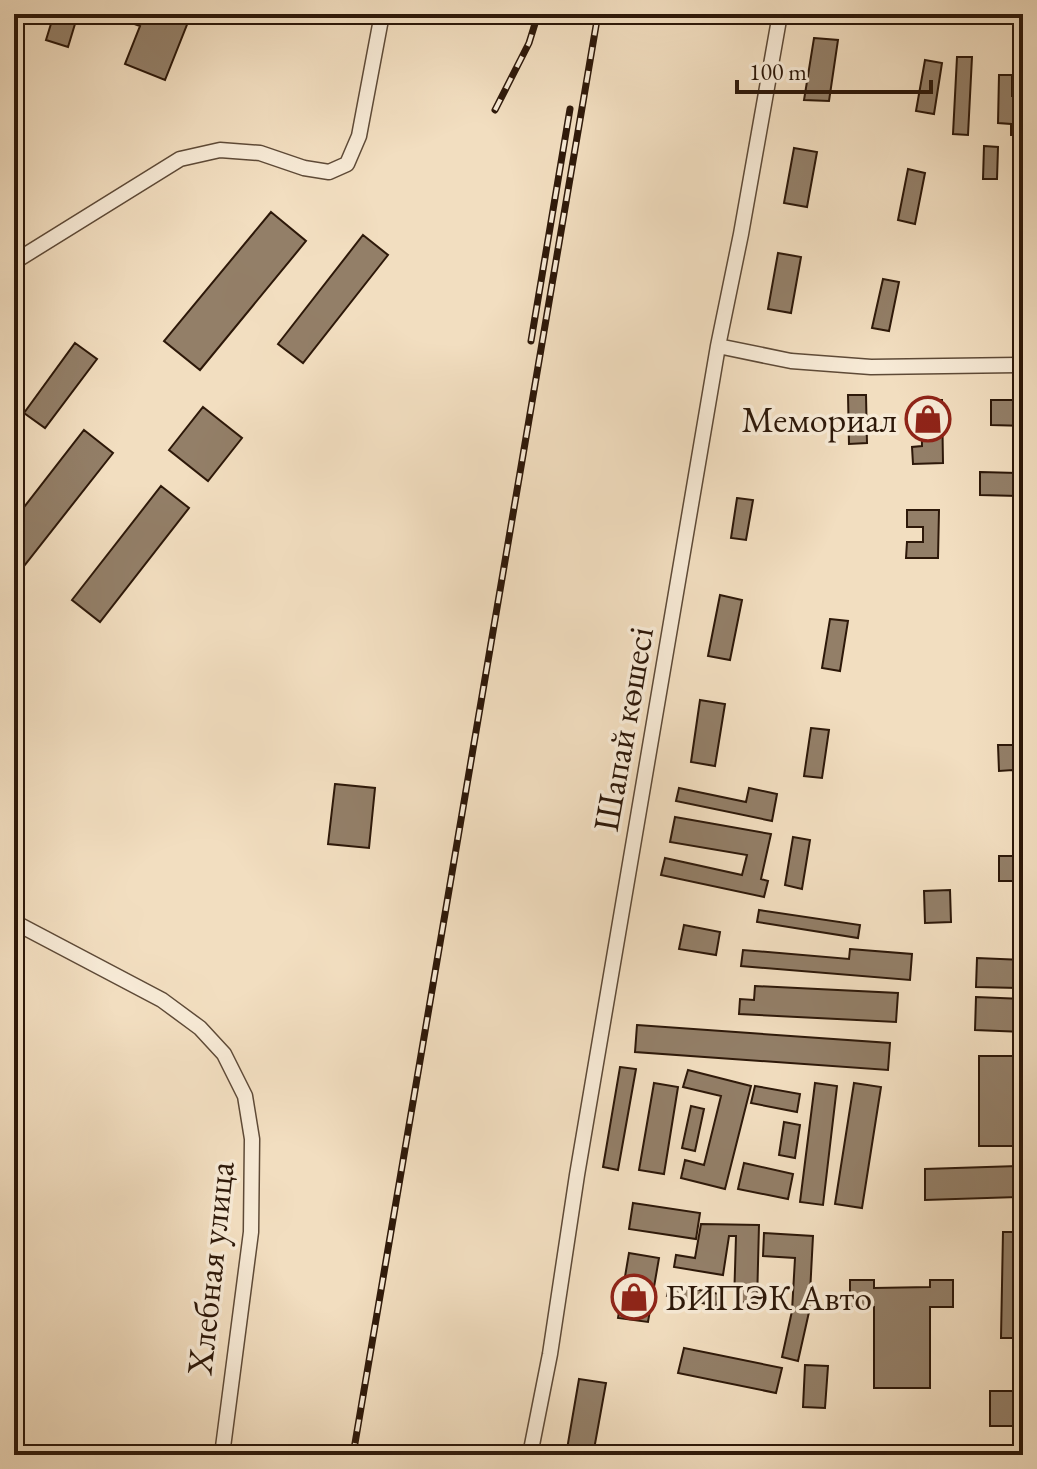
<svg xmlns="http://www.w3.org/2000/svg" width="1037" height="1469" viewBox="0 0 1037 1469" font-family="'EB Garamond',serif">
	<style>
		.building { fill: #937f68; stroke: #2d1809; stroke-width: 2 }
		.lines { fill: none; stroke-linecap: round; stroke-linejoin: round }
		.minor-casing { stroke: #5e4a37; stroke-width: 17 }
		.minor { stroke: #f7ead6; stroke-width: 14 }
		.rail-casing { stroke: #2d1809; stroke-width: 7 }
		.rail { stroke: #f7ead6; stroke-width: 4; stroke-dasharray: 12; stroke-linecap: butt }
		.labels { text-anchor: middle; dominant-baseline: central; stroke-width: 7; stroke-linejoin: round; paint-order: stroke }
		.poi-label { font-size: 36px; fill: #2d1809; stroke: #f7ead6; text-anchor: end }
		.street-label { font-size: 36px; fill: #2d1809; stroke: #f7ead6 }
	</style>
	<rect width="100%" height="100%" fill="#f2dec0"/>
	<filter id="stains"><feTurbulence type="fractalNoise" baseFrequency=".0025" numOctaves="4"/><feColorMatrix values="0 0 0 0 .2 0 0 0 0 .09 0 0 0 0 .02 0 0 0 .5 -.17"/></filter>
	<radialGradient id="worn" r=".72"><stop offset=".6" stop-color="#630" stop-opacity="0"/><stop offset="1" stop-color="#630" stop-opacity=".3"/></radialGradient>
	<!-- building -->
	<path class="building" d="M54 14H78L68 47 46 40Z
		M138 14H182L190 17 165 80 125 64 140 26 134 24Z
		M814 38 838 40 829 101 804 100Z
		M957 57H972L968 135 953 134Z
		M925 60 942 63 934 114 916 111Z
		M999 75H1012V96H1023V135H1011V124L998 123Z
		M984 146 998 147 997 179H983Z
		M794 148 817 152 807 207 784 203Z
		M908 169 925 173 915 224 898 220Z
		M271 212 306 241 200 370 164 341Z
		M363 235 388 255 303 363 278 344Z
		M1015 252H1023V272H1014Z
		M778 253 801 257 791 313 768 309Z
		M883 279 899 282 889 331 872 328Z
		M75 343 97 359 45 428 24 413Z
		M848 395H866L867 443 849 444Z
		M921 400H942L943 463 913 464 912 447 922 446Z
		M991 400H1023V426L991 425Z
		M203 407 242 438 208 481 169 450Z
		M84 430 113 453 24 566 14 558V520Z
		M980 472 1023 473V496L980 495Z
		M161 486 189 508 100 622 72 600Z
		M737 498 753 500 746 540 731 538Z
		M907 510H939L938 558H906L907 542H923V527H907Z
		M720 595 742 600 730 660 708 656Z
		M830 619 848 621 840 671 822 668Z
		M700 700 725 704 715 766 691 762Z
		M811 728 829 730 822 778 804 776Z
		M998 745H1023V881H999V856H1014L1013 770 999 771Z
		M335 784 375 788 369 848 328 844Z
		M679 788 746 802 749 788 777 794 772 821 676 801Z
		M675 817 771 834 761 879 768 881 764 897 661 875 665 858 742 875 747 855 670 842Z
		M793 837 810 840 802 889 785 885Z
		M950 890 951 922 925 923 924 891Z
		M759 910 860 925 858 938 757 922Z
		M684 925 720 932 716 955 679 949Z
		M850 949 912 954 910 980 741 966 743 950 849 959Z
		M977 958 1023 960V988L976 987Z
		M755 986 898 993 896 1022 739 1014 740 999 754 1000Z
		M976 997 1023 999V1032L975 1030Z
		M637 1025 890 1043 888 1070 635 1052Z
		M979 1056H1017L1016 1146H979Z
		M620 1067 636 1069 618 1170 603 1167Z
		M688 1070 751 1086 725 1189 681 1178 685 1160 704 1165 721 1096 683 1087Z
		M654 1083 678 1087 664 1174 639 1170Z
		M815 1083 837 1086 823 1205 800 1202Z
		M854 1083 881 1087 862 1208 835 1204Z
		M755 1086 800 1094 797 1112 751 1103Z
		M691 1106 704 1109 695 1151 682 1148Z
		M784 1122 800 1125 795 1158 779 1155Z
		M744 1163 793 1174 788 1199 738 1189Z
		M1018 1166V1197L925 1200V1169Z
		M633 1203 700 1213 696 1239 629 1229Z
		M701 1224 759 1225 757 1303 734 1302 736 1236H729L723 1275 674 1267 676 1255 695 1258Z
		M1003 1232H1023V1338H1001Z
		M764 1233 813 1236 809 1312 798 1361 782 1357 792 1311 795 1258 763 1256Z
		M629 1253 659 1258 648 1322 618 1318Z
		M850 1280H874V1288L930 1287V1280H953V1307H930V1388H874V1307H850Z
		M670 1284 719 1294 717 1306 667 1296Z
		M684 1348 782 1368 776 1393 678 1373Z
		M805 1365 828 1366 825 1408 803 1407Z
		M579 1379 606 1383 593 1455H566Z
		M990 1391H1023V1426H990Z"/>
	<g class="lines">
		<!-- minor casing -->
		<g class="minor-casing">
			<path id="minor" d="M14 262 180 159 220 150 260 153 304 168 329 172 347 164 359 136 382 14
				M718 346 791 361 871 367 1023 365
				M14 922 162 1000 200 1028 224 1054 245 1096 252 1139 251 1232 222 1455
				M530 1455 550 1354 577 1175 718 346 741 234 780 14"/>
		</g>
		<!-- minor -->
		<use href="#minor" class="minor"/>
		<!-- rail casing -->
		<g class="rail-casing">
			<path id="rail" d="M495 110 529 43 538 14
				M531 341 570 109
				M353 1455 598 14"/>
		</g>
		<!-- rail -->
		<use href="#rail" class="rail"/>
	</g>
	<!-- icons -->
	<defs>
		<g id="shop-ring" transform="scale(2.3)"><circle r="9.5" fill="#f7ead6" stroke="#8f2418" stroke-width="1.5"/><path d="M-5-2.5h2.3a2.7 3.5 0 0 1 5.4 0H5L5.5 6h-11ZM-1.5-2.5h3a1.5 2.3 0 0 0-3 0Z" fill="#8f2418"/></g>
	</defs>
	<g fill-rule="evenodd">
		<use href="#shop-ring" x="928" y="419"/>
		<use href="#shop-ring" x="634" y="1297"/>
	</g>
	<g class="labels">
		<!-- poi labels -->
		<g class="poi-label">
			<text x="897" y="419">Мемориал</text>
			<text x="665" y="1297" text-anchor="start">БИПЭК Авто</text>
		</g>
		<!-- street labels -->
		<g class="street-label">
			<text transform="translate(623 729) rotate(-80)">Шапай көшесі</text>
			<text transform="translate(210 1268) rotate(-84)">Хлебная улица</text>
		</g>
	</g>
	<!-- margin -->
	<rect width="1037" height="1469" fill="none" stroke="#f2dec0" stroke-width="48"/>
	<rect x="16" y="16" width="1005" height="1437" fill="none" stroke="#2d1809" stroke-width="4"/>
	<rect x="24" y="24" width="989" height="1421" fill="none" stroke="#2d1809" stroke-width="2"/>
	<!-- scale -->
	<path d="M737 80v12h194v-12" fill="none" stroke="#2d1809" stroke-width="4"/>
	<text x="749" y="80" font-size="24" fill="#2d1809" stroke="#f7ead6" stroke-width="6" paint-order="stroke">100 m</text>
	<rect width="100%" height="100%" filter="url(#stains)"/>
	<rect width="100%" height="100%" fill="url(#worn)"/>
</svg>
